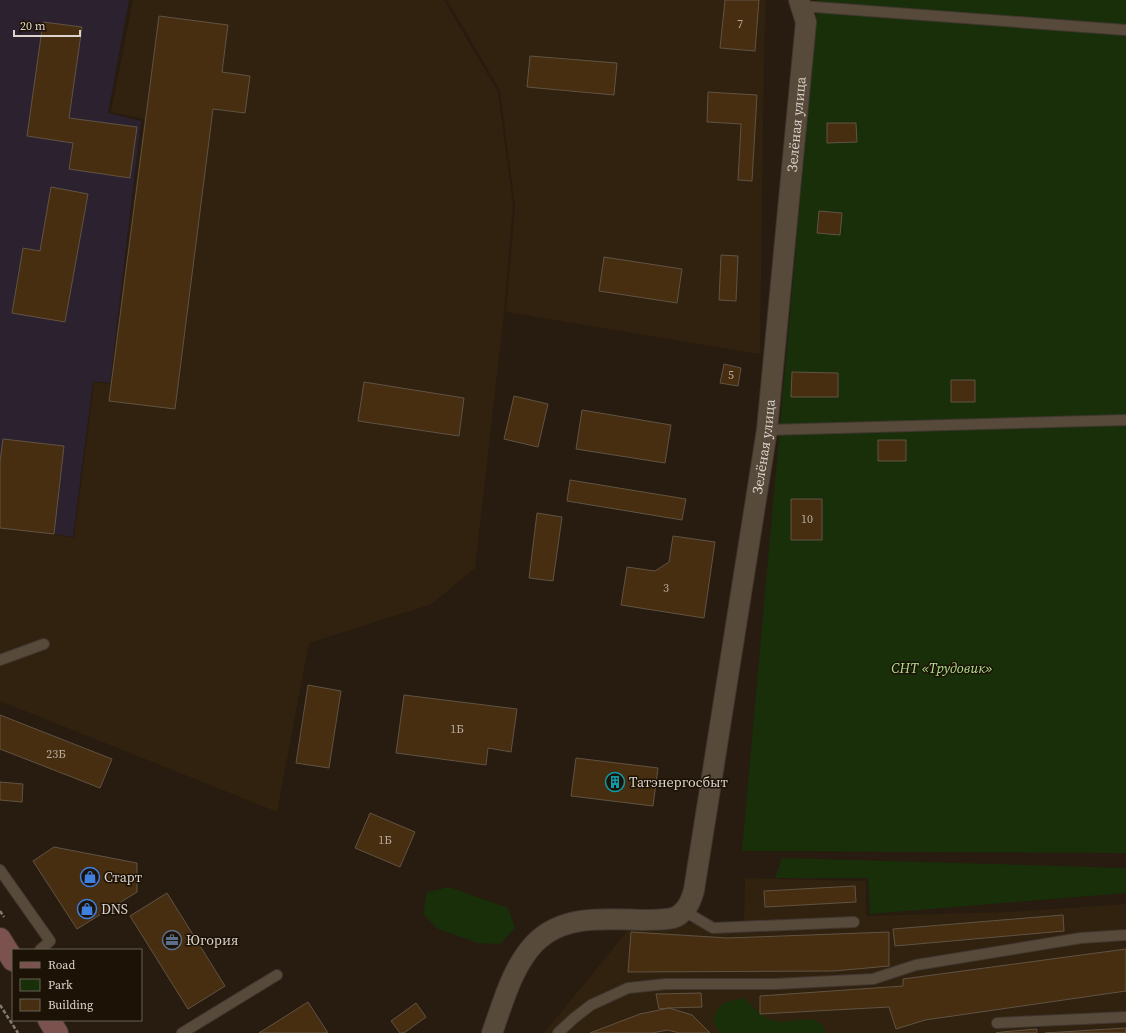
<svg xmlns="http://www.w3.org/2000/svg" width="1126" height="1033" viewBox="0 0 1126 1033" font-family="'Source Serif 4',serif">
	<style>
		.commercial { fill: #2c212f }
		.built { fill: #31210f }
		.green { fill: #192f0a }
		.building { fill: #472e10; stroke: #605344 }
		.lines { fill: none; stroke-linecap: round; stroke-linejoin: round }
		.lane-casing { stroke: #413731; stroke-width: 12 }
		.street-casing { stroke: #413731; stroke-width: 22 }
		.secondary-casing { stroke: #413731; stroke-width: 24 }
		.path { stroke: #857b71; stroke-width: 2.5; stroke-dasharray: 4 2; stroke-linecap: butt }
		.lane { stroke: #574a3b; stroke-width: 10 }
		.street { stroke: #574a3b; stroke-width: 20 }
		.secondary { stroke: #7b524d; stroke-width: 22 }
		.labels { text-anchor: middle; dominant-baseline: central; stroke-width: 3; stroke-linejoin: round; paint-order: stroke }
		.number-label { font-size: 12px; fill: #b7aa9d }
		.street-label { font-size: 14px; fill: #dcd4cc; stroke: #1d1206 }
		.park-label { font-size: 14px; font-style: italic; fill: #ace38f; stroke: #1d1206 }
		.poi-label { font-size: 14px; fill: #dcd4cc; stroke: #1d1206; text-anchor: start }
	</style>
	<rect width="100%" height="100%" fill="#271c0f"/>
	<!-- commercial -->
	<path class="commercial" d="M0 0H129L108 113 141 121 110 383 93 381 73 537 0 524Z"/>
	<!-- built -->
	<path class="built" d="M133 0H444L498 92 513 205 504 314 475 568 432 604 309 643 277 812 0 701V525L74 538 94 382 110 384 144 119 111 112Z
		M447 0H766L764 57 760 354 506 312 515 207 500 90Z
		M745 878 866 881V916L1008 912 1126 904V1011L1036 1024V1033H544L633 924 744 922Z
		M1126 1015V1033H1039V1025Z"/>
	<!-- green -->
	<path class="green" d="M818 0H1126V853L742 851Z
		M782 858 1126 868V893L870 914 868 878H775Z
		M449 887 508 908 515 928 500 944 478 943 438 929 423 914 427 892Z
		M744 998 760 1014 769 1019 779 1022 812 1019 822 1024 826 1033H720L713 1021C719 1001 726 1002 744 998Z"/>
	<!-- building -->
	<path class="building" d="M725 0H759L755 51 720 48Z
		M159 16 228 25 222 72 250 76 245 113 213 109 175 409 109 401Z
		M43 22 82 27 69 118 137 127 130 178 69 169 73 143 27 136Z
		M530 56 617 63 614 95 527 87Z
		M708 92 757 95 752 181 738 180 741 124 707 122Z
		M827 123H856L857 142 827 143Z
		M51 187 88 194 65 322 12 313 23 248 40 251Z
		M819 211 842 213 840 235 817 233Z
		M721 255 738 256 736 301 719 300Z
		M604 257 682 269 677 303 599 291Z
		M724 364 741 368 738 386 720 383Z
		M792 372 838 373V397H791Z
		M951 380H975V402H951Z
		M364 382 464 398 459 436 358 421Z
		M514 396 548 404 538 447 504 439Z
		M582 410 671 425 665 463 576 449Z
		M3 439 64 446 54 534 0 528V462Z
		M878 440H906V461H878Z
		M570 480 686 499 682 520 567 501Z
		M791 499H822V540H791Z
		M537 513 562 517 553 581 529 578Z
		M673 536 715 542 704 618 621 605 627 567 655 571 669 562Z
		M308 685 341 691 329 768 296 763Z
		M404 695 517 709 511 752 488 748 486 765 396 753Z
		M0 715 112 759 100 788 0 749Z
		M576 758 658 768 653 806 571 796Z
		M0 782 23 784 22 802 0 800Z
		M370 813 415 832 400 867 355 848Z
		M54 847 137 863V892L77 929 33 861Z
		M855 886 856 902 765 907 764 891Z
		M167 893 225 986 188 1009 130 916Z
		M1063 915 1064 931 895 946 893 929Z
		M631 932 728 938 889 932V966L834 971 628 972Z
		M1126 949V991L925 1020 896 1029 889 1007 760 1014V996L903 986V979Z
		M701 993 702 1007 669 1008 659 1009 656 994Z
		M308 1002 328 1033H259Z
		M416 1003 426 1017 404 1033H400L391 1021Z
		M669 1008 692 1015 710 1033H679L668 1030 652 1033H590L640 1014Z
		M1126 1028V1033H1045Z
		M1037 1029V1033H996L1002 1032Z"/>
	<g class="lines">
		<!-- lane casing -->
		<g class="lane-casing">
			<path id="lane" d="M801 6 1126 30
				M767 430 1126 420
				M0 660 44 644
				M0 870 50 941 40 950
				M684 911 713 928 854 922
				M997 1023 1126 1017
				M182 1033 277 975
				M558 1033 573 1019 591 1005 628 988 666 984H775L873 979 916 965 1081 938 1126 935"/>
		</g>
		<!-- street casing -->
		<g class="street-casing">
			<g id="street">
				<path id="s1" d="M492 1033C503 1003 512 967 535 943 563 914 606 919 642 920 652 920 663 920 673 918 685 914 691 902 694 890L767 430 806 22 799 0"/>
			</g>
		</g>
		<!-- secondary casing -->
		<g class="secondary-casing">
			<path id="secondary" d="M0 939 13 960
				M49 1020 57 1033"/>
		</g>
		<!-- path -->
		<path class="path" d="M0 911 4 917
			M0 1005 18 1033"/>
		<!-- lane -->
		<use href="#lane" class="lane"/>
		<!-- street -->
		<use href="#street" class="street"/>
		<!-- secondary -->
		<use href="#secondary" class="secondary"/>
	</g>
	<!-- icons -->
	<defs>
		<g id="building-ring" transform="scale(1)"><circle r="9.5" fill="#1d1206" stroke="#0f9aa8" stroke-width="1.5"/><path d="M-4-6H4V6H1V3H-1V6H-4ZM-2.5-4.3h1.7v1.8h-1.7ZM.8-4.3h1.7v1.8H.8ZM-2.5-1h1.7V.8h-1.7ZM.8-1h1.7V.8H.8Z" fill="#0f9aa8"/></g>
		<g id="shop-ring" transform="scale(1)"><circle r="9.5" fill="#1d1206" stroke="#3f7fe0" stroke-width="1.5"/><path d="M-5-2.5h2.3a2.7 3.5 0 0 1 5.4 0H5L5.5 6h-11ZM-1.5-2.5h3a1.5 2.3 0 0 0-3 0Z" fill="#3f7fe0"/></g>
		<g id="office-ring" transform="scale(1)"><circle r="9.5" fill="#1d1206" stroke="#5c6f8a" stroke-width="1.5"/><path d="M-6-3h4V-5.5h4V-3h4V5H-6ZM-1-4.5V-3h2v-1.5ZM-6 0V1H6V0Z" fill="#5c6f8a"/></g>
	</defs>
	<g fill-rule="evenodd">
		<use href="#building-ring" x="615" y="782"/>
		<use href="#shop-ring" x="90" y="877"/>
		<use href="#shop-ring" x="87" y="909"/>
		<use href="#office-ring" x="172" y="940"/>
	</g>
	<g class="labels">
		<!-- number labels -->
		<g class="number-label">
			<text x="740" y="24">7</text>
			<text x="731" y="375">5</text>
			<text x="807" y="519">10</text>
			<text x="666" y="588">3</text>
			<text x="457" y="729">1Б</text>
			<text x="56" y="754">23Б</text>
			<text x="385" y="840">1Б</text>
		</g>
		<!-- street labels -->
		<g class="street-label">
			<text stroke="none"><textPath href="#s1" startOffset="1054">Зелёная улица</textPath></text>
			<text stroke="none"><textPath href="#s1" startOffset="730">Зелёная улица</textPath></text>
		</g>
		<!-- park labels -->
		<g class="park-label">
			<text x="942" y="668">СНТ «Трудовик»</text>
		</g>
		<!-- poi labels -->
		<g class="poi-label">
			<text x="629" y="782">Татэнергосбыт</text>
			<text x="104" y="877">Старт</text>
			<text x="101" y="909">DNS</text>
			<text x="186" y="940">Югория</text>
		</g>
	</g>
	<!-- legend -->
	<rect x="12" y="949" width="130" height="72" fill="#1d1206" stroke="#696055"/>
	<rect x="20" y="962" width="20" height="6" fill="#7b524d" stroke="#696055"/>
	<text x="48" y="969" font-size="12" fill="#dcd4cc">Road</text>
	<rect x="20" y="979" width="20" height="12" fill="#192f0a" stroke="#696055"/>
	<text x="48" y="989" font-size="12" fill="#dcd4cc">Park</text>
	<rect x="20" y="999" width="20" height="12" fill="#472e10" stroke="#696055"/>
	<text x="48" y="1009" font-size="12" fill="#dcd4cc">Building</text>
	<!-- scale -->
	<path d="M14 30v6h66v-6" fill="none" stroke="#dcd4cc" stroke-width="2"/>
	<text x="20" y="30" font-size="12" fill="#dcd4cc" stroke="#1d1206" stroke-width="3" paint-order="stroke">20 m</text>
</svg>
